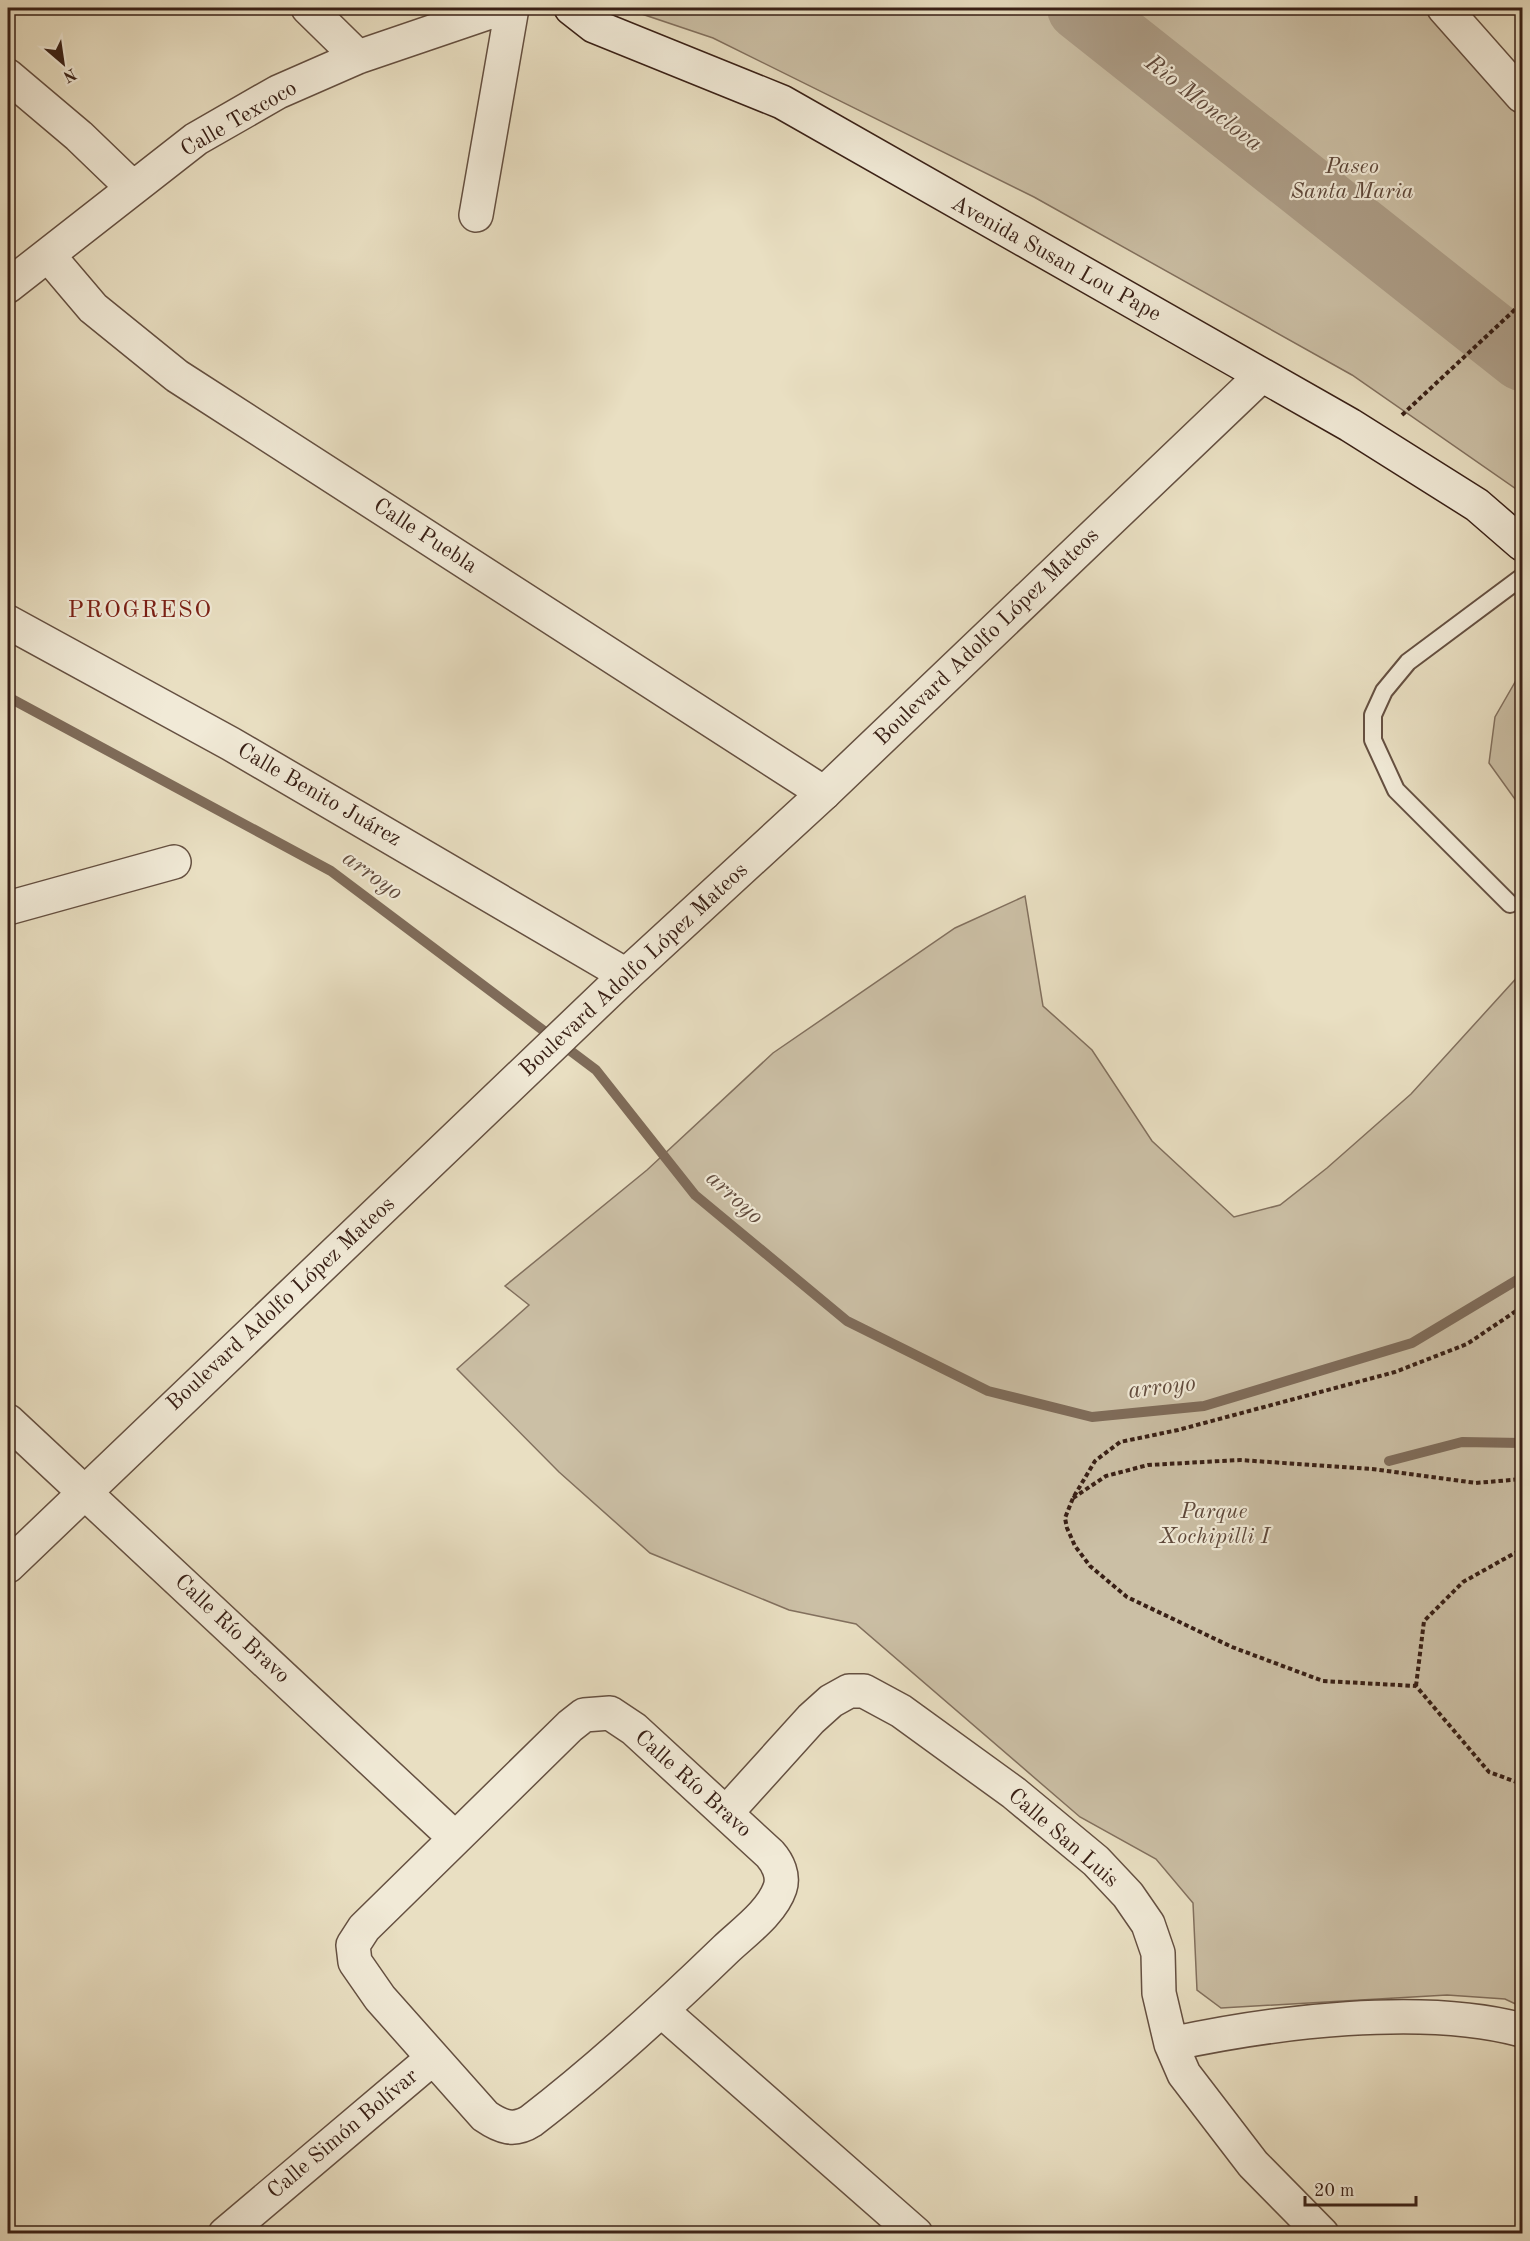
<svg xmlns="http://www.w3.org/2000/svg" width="1530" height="2241" viewBox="0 0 1530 2241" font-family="'Old Standard TT',serif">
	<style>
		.green { fill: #cbbfa5; stroke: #82705e; stroke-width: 1.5 }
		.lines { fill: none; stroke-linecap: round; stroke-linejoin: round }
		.stream { stroke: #7f6c5a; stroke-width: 10 }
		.river { stroke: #ad9e88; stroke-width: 66 }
		.service-casing { stroke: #655041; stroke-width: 20 }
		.minor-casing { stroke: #655041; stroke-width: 36 }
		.tertiary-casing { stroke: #655041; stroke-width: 36 }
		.secondary-casing { stroke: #392016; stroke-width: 36 }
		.path { stroke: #392016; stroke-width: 4; stroke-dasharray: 4.5 3; stroke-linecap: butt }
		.service { stroke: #f1ead7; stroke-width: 16 }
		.minor { stroke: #f1ead7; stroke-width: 33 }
		.tertiary { stroke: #f1ead7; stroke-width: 33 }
		.secondary { stroke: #f1ead7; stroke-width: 33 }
		.labels { text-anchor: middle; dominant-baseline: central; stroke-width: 4.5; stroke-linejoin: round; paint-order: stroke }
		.street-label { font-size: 22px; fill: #392016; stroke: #f1ead7 }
		.park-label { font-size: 22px; font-style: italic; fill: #5e483a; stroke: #f1ead7 }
		.water-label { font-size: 24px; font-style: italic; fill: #624c3e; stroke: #f1ead7 }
		.neighbourhood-label { font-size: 24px; letter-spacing: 1.5px; fill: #7a1f14; stroke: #f1ead7 }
	</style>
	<rect width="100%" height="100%" fill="#e9dfc2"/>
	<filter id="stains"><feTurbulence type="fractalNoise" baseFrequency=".00333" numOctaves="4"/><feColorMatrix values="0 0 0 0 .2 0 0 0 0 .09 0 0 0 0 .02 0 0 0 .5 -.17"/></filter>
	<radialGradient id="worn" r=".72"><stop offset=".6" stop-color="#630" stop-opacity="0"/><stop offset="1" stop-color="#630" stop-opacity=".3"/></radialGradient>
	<!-- green -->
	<path class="green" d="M631 8H1429L1522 114V493L1352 375 1034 197 713 38 627 9Z
		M1522 670V809L1489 763 1495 717Z
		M1025 896 1043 1006 1092 1050 1152 1141 1234 1217 1280 1205 1327 1168 1411 1094 1522 972V2007L1505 1999 1447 1995 1221 2008 1197 1990 1193 1903 1156 1859 1080 1817 856 1624 789 1610 650 1553 559 1472 457 1369 529 1305 505 1286 647 1170 773 1053 955 928Z"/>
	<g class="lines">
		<!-- stream -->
		<path class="stream" d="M8 697 331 871 596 1070 695 1195 847 1321 988 1391 1092 1417 1204 1406 1412 1343 1522 1277
			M1389 1461 1462 1442 1522 1443"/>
		<!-- river -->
		<path class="river" d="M1080 8 1522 358"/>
		<!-- service casing -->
		<g class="service-casing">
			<path id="service" d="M1510 904 1396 790 1373 740V715L1384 691 1408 662 1522 577"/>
		</g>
		<!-- minor casing -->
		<g class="minor-casing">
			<path id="minor" d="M308 8 358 57
				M8 76 79 136 133 188
				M476 215 512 8
				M48 255 93 308 177 376 824 793
				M8 286 196 139 278 92 358 57 502 8
				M8 622 231 744 626 975
				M8 908 174 862
				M8 1421 455 1838
				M610 1713 634 1729 770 1854C778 1863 784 1876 780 1888 772 1912 744 1932 726 1949 664 2009 600 2068 531 2121 514 2132 501 2127 485 2116L380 1998 355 1962 353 1945 364 1928 570 1726 584 1715Z
				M726 1813 811 1719 831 1701 849 1691H864L901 1711 1014 1793 1096 1861 1128 1895 1148 1924 1158 1953 1159 1993 1171 2044 1184 2074 1253 2164 1322 2234
				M662 2011 916 2234
				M1171 2044C1273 2022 1422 2003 1522 2030
				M225 2234 433 2058"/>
		</g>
		<!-- tertiary casing -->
		<g class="tertiary-casing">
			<path id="tertiary" d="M1444 8 1522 96
				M8 1566 626 975 824 793 1261 376"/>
		</g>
		<!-- secondary casing -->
		<g class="secondary-casing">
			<path id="secondary" d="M571 8 594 26 782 102 1350 425 1477 505 1522 544"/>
		</g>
		<!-- path -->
		<path class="path" d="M1402 415 1522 303
			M1522 1307 1467 1344 1395 1372 1178 1430 1120 1442 1095 1461 1073 1498 1065 1518 1067 1528 1075 1546 1090 1566 1127 1597 1232 1647 1323 1681 1416 1686 1489 1772 1522 1784
			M1073 1498 1106 1476 1148 1465 1240 1460 1372 1469 1476 1483 1522 1479
			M1416 1686 1424 1621 1463 1582 1522 1549"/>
		<!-- service -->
		<use href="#service" class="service"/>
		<!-- minor -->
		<use href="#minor" class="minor"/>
		<!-- tertiary -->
		<use href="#tertiary" class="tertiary"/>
		<!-- secondary -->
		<use href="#secondary" class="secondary"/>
	</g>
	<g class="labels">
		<!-- street labels -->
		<g class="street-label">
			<text transform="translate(239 119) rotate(-30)">Calle Texcoco</text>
			<text transform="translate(1056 259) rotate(29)">Avenida Susan Lou Pape</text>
			<text transform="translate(425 536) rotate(33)">Calle Puebla</text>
			<text transform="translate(987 637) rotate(-44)">Boulevard Adolfo López Mateos</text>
			<text transform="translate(319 795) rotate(30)">Calle Benito Juárez</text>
			<text transform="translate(634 970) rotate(-43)">Boulevard Adolfo López Mateos</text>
			<text transform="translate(281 1304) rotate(-43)">Boulevard Adolfo López Mateos</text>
			<text transform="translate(232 1629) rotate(43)">Calle Río Bravo</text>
			<text transform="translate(693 1784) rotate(42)">Calle Río Bravo</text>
			<text transform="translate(1063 1838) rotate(41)">Calle San Luis</text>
			<text transform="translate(343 2134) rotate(-40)">Calle Simón Bolívar</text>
		</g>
		<!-- park labels -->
		<g class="park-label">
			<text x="1352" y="167">Paseo<tspan x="1352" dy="25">Santa Maria</tspan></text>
			<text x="1214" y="1512">Parque<tspan x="1214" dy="25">Xochipilli I</tspan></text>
		</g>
		<!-- water labels -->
		<g class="water-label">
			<text transform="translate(1203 104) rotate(38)">Rio Monclova</text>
			<text transform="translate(372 876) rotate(36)">arroyo</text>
			<text transform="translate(734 1198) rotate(42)">arroyo</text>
			<text transform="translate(1162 1388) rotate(-7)">arroyo</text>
		</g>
		<!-- neighbourhood labels -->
		<g class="neighbourhood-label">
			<text x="140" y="611">PROGRESO</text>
		</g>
	</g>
	<!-- margin -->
	<rect width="1530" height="2241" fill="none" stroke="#e9dfc2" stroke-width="30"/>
	<rect x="9" y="9" width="1512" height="2223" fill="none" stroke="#392016" stroke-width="3"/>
	<rect x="15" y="15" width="1500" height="2211" fill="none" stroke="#392016" stroke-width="1.5"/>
	<!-- north arrow -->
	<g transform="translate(63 63) rotate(151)" stroke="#f1ead7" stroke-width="4.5" paint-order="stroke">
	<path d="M0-4.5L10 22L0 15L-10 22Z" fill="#392016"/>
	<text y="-9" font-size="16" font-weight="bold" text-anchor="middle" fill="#392016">N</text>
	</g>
	<!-- scale -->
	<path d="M1305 2196v9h111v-9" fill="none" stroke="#392016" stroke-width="3"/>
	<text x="1314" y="2196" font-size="18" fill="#392016" stroke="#f1ead7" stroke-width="4.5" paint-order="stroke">20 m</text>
	<rect width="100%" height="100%" filter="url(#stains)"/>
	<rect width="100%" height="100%" fill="url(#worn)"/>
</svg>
